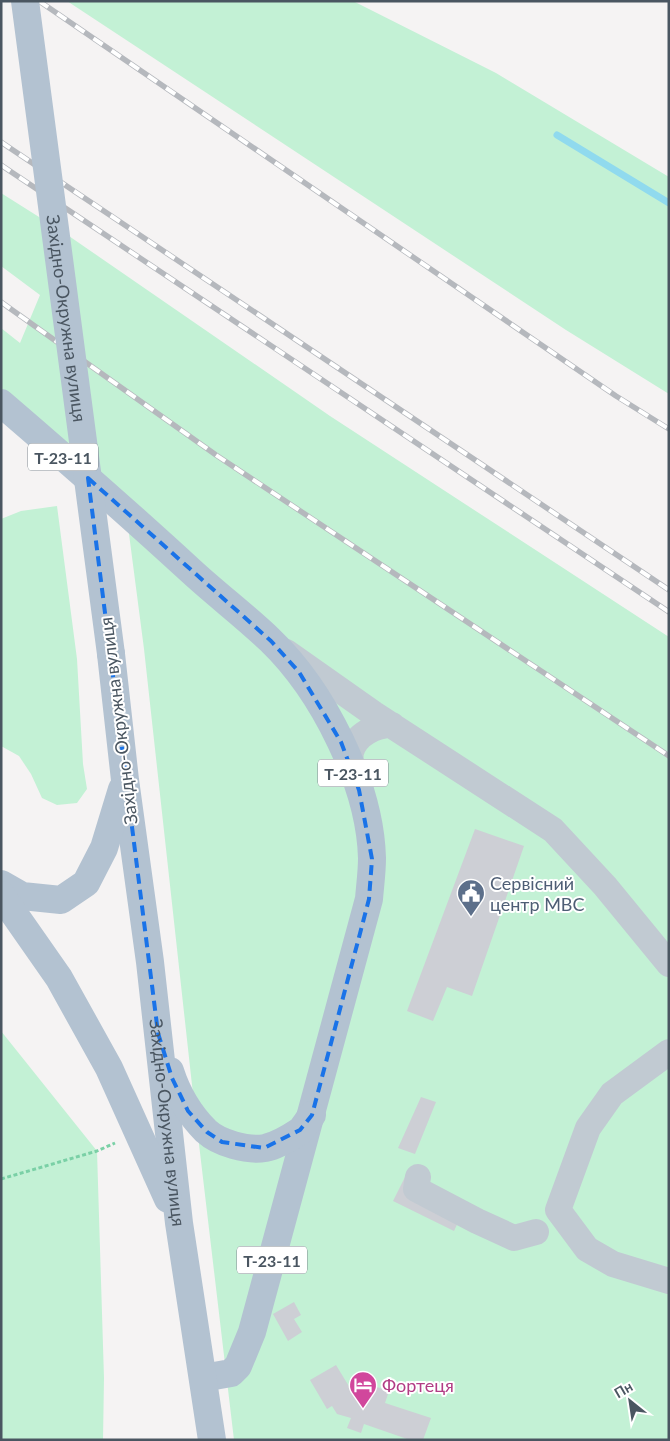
<svg xmlns="http://www.w3.org/2000/svg" width="670" height="1441" viewBox="0 0 670 1441" font-family="Lato,sans-serif">
	<style>
		.green { fill: #c3f1d5 }
		.lines { fill: none; stroke-linecap: round; stroke-linejoin: round }
		.stream { stroke: #90daee; stroke-width: 7 }
		.building { fill: #cdcfd5 }
		.path { stroke: #7ad0a6; stroke-width: 3; stroke-dasharray: 4 2.5; stroke-linecap: butt }
		.minor { stroke: #c1cad2; stroke-width: 26 }
		.major { stroke: #b3c2d1; stroke-width: 28 }
		.rail-casing { stroke: #b5b8bd; stroke-width: 5.5 }
		.rail { stroke: #fff; stroke-width: 4; stroke-dasharray: 11; stroke-linecap: butt }
		.major-bridge { stroke: #b3c2d1; stroke-width: 28 }
		.marked { fill: none; stroke: #1a73e8; stroke-width: 4; stroke-dasharray: 10 6; stroke-linejoin: round }
		.labels { text-anchor: middle; dominant-baseline: central; stroke-width: 4; stroke-linejoin: round; paint-order: stroke }
		.shield { fill: #fff; stroke: #808990; stroke-width: 1 }
		.shield-label { font-size: 16px; font-weight: bold; fill: #4a5661 }
		.street-label { font-size: 18px; fill: #4a5661; stroke: #fff }
		.service-label { font-size: 18px; fill: #4e5e75; stroke: #fff; text-anchor: start }
		.hotel-label { font-size: 18px; fill: #b23c85; stroke: #fff; text-anchor: start }
	</style>
	<rect width="100%" height="100%" fill="#f5f3f3"/>
	<!-- green -->
	<path class="green" d="M67 1H353L496 73 669 177V394L566 330Z
		M1 193 66 234 330 416 669 637V1440H234L192 1085 144 649 126 511 1 403V328L20 343 40 295 1 266Z
		M57 506 77 659 83 764 87 789 77 803 57 805 42 798 31 774 19 756 1 746V519L21 511Z
		M1 1031 97 1151 104 1378 103 1440H1Z"/>
	<g class="lines">
		<!-- stream -->
		<path class="stream" d="M557 135 669 203"/>
	</g>
	<!-- building -->
	<path class="building" d="M475 829 524 846 472 996 447 987 433 1021 407 1011Z
		M421 1097 436 1102 415 1154 398 1148Z
		M405 1177 467 1203 454 1231 393 1201Z
		M294 1302 301 1315 294 1319 302 1332 288 1341 273 1314Z
		M336 1365 350 1388 353 1379 389 1391 385 1403 431 1418 423 1440H410L364 1424 361 1433 347 1428 351 1418 337 1414 332 1406 327 1409 310 1380Z"/>
	<g class="lines">
		<!-- path -->
		<path class="path" d="M1 1179 97 1151 115 1143"/>
		<!-- minor -->
		<path class="minor" d="M286 652 374 714 553 830 605 886 669 964
			M351 768C351 763 350 757 351 752 356 734 376 725 392 725
			M669 1052 612 1094 588 1128 558 1210 587 1249 613 1264 669 1281
			M418 1177 416 1189 477 1221 514 1238 536 1232"/>
		<!-- major -->
		<g class="major">
			<path d="M1 403C65 458 129 514 191 571 217 595 245 616 270 640 323 691 370 784 372 858 372 872 370 886 369 899L252 1332 238 1366 231 1373 203 1378"/>
			<path id="s1" d="M111 654 125 780 150 962 179 1223 212 1440"/>
			<path d="M1 884 22 896 61 900 86 883 104 848 122 789"/>
			<path d="M1 895 59 978 109 1068 168 1199"/>
			<path d="M170 1071C177 1093 190 1115 206 1131 219 1143 247 1151 265 1148 275 1146 291 1137 300 1131 304 1127 308 1120 312 1115"/>
		</g>
		<!-- rail casing -->
		<g class="rail-casing">
			<path id="rail" d="M39 1 616 396 669 429
				M1 142 669 590
				M1 165 669 612
				M1 302 216 455 669 756"/>
		</g>
		<!-- rail -->
		<use href="#rail" class="rail"/>
		<!-- major-bridge -->
		<path class="major-bridge" id="s2" d="M25 1 111 654"/>
	</g>
	<!-- marked area -->
	<path class="marked" d="M88 478 271 641 299 672 341 742 359 790 372 859 369 899 358 941 312 1115 300 1130 264 1148 222 1142 207 1132 188 1111 172 1078 158 1033Z"/>
	<!-- icons -->
	<defs>
		<g id="civic-pin" transform="scale(1.4375)"><path d="M0 17L-7.5 6A9.5 9.5 0 1 1 7.5 6Z" fill="#5c6f8a" stroke="#fff"/><path d="M-.6-6.5H3V-4.5H.6V-3L4-1V1h2V6H-6V1h2V-1L-.6-3ZM-1.2 2.5V6h2.4V2.5Z" fill="#fff"/></g>
		<g id="hotel-pin" transform="scale(1.4375)"><path d="M0 17L-7.5 6A9.5 9.5 0 1 1 7.5 6Z" fill="#d1479c" stroke="#fff"/><path d="M-6-4.5h1.5V1H6V5H4.5V3h-9V5H-6ZM-4 0a1.8 1.8 0 1 1 3.6 0ZM.5 0V-2.5h3Q6-2.5 6 0Z" fill="#fff"/></g>
	</defs>
	<g fill-rule="evenodd">
		<use href="#civic-pin" x="471" y="893"/>
		<use href="#hotel-pin" x="363" y="1385"/>
	</g>
	<g class="labels">
		<!-- shield labels -->
		<g class="shield">
			<rect x="28" y="443.5" width="70" height="27" rx="4"/>
			<rect x="318" y="759.5" width="70" height="27" rx="4"/>
			<rect x="237" y="1246.5" width="70" height="27" rx="4"/>
		</g>
		<g class="shield-label">
			<text x="63" y="457">Т-23-11</text>
			<text x="353" y="773">Т-23-11</text>
			<text x="272" y="1260">Т-23-11</text>
		</g>
		<!-- street labels -->
		<g class="street-label">
			<text stroke="none"><textPath href="#s2" startOffset="320">Західно-Окружна вулиця</textPath></text>
			<text transform="translate(118 721) rotate(-97)">Західно-Окружна вулиця</text>
			<text stroke="none"><textPath href="#s1" startOffset="472">Західно-Окружна вулиця</textPath></text>
		</g>
		<!-- service labels -->
		<g class="service-label">
			<text x="490" y="883">Сервісний<tspan x="490" dy="21">центр МВС</tspan></text>
		</g>
		<!-- hotel labels -->
		<g class="hotel-label">
			<text x="382" y="1385">Фортеця</text>
		</g>
	</g>
	<!-- border -->
	<rect width="670" height="1441" fill="none" stroke="#4a5661" stroke-width="5"/>
	<!-- north arrow -->
	<g transform="translate(630 1401) rotate(330)" stroke="#ffffff" stroke-width="4" paint-order="stroke">
	<path d="M0-4L9 19L0 12L-9 19Z" fill="#4a5661"/>
	<text y="-8" font-size="14" font-weight="bold" text-anchor="middle" fill="#4a5661">Пн</text>
	</g>
</svg>
